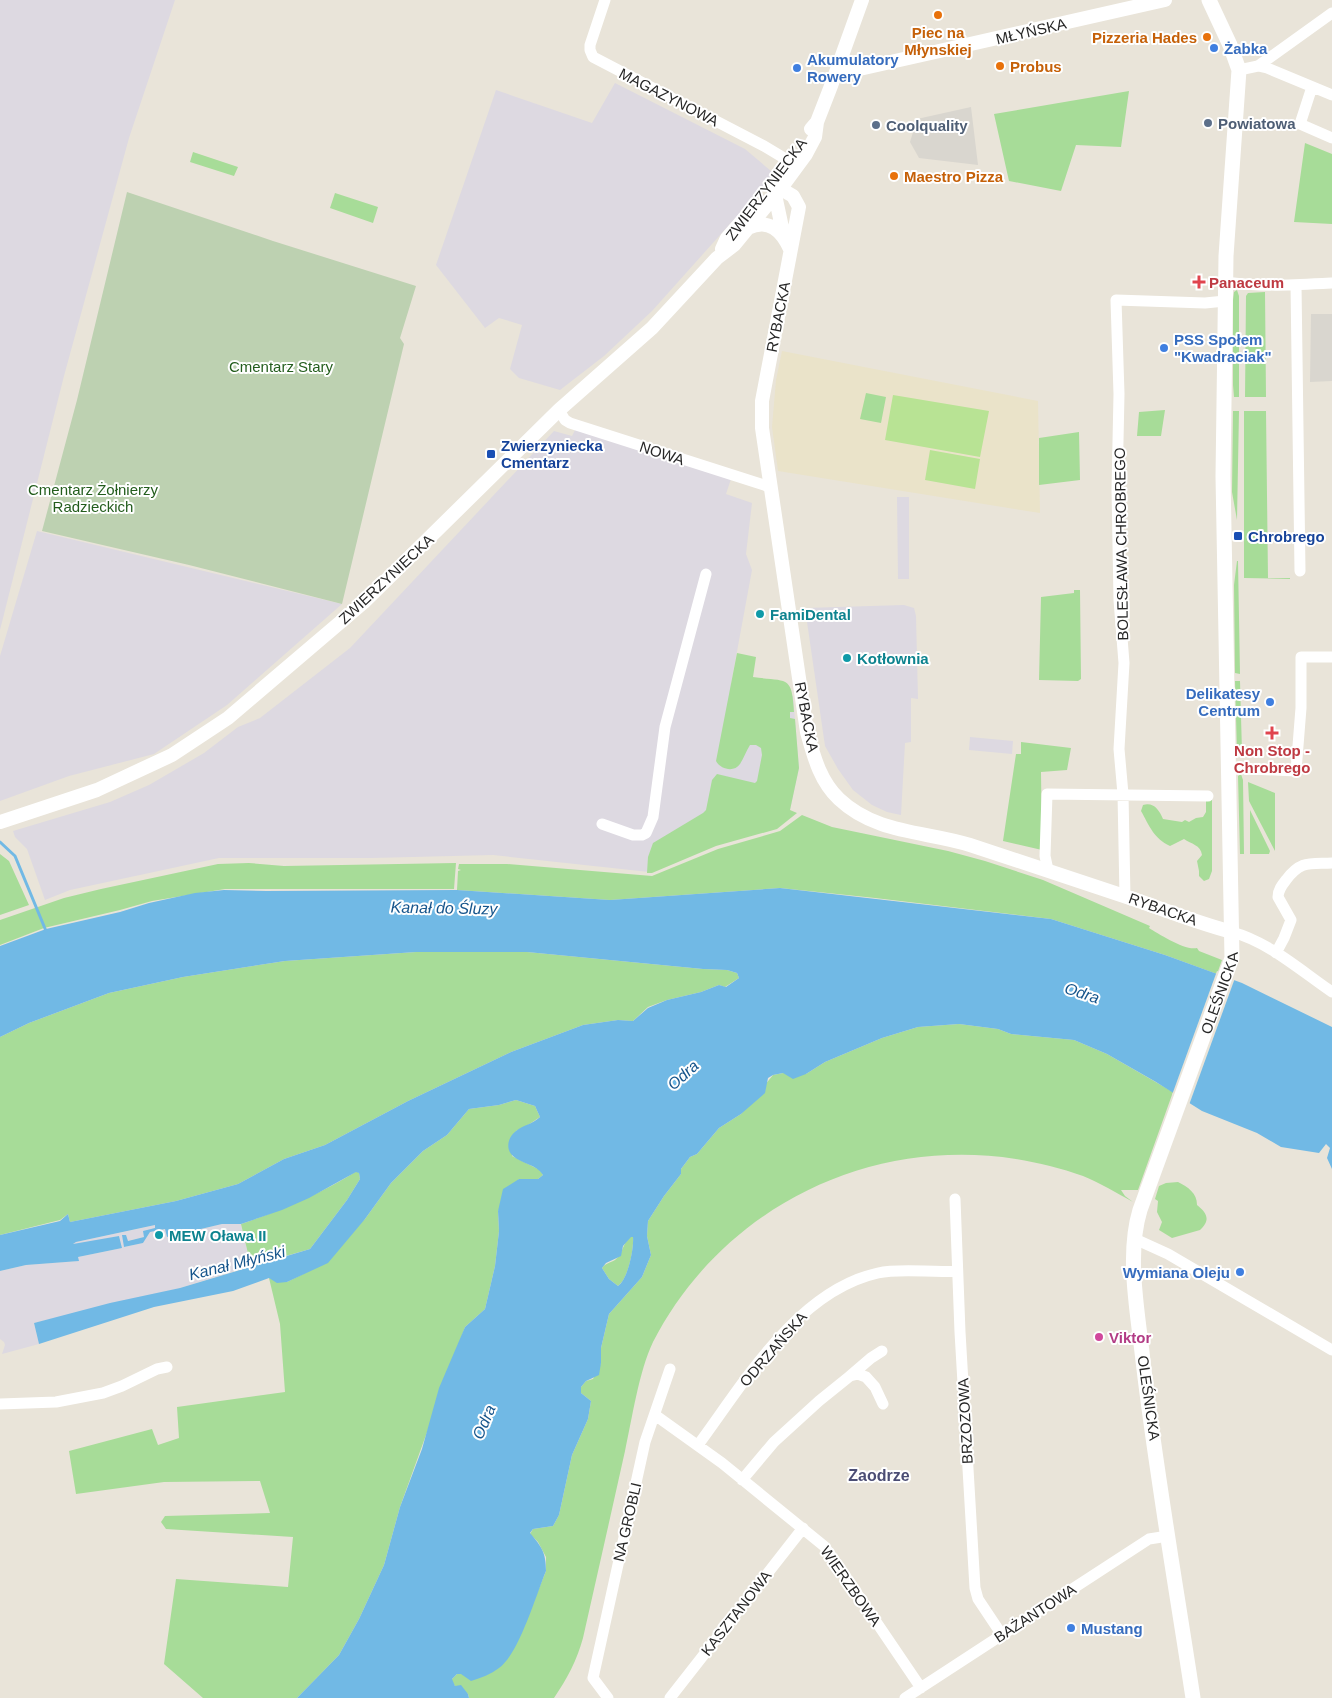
<svg xmlns="http://www.w3.org/2000/svg" width="1332" height="1698" viewBox="0 0 1332 1698" font-family="Arial,sans-serif">
	<style>
		.industrial { fill: #ddd9e1 }
		.education { fill: #eae3c9 }
		.green { fill: #a7dc98 }
		.cemetery { fill: #bdd1b1 }
		.pitch { fill: #b8e394 }
		.plaza { fill: #d9d6cf }
		.water { fill: #71b9e5; fill-rule: evenodd }
		.pier { fill: #e9e4d9 }
		.lines { fill: none; stroke-linecap: round; stroke-linejoin: round }
		.stream { stroke: #71b9e5; stroke-width: 3 }
		.minor { stroke: #fff; stroke-width: 11 }
		.tertiary { stroke: #fff; stroke-width: 14 }
		.secondary { stroke: #fff; stroke-width: 15 }
		.food-dot { fill: #e8710a; stroke: #fff; stroke-width: 2 }
		.shop-dot { fill: #3f7fe0; stroke: #fff; stroke-width: 2 }
		.service-dot { fill: #5c6f8a; stroke: #fff; stroke-width: 2 }
		.health-dot { fill: #e0444e; stroke: #fff; stroke-width: 2 }
		.transit-dot { fill: #1a4fb4; stroke: #fff; stroke-width: 2 }
		.culture-dot { fill: #0f9aa8; stroke: #fff; stroke-width: 2 }
		.hotel-dot { fill: #d1479c; stroke: #fff; stroke-width: 2 }
		.labels { text-anchor: middle; dominant-baseline: central; stroke-width: 4; stroke-linejoin: round; paint-order: stroke }
		.street-label { font-size: 15px; fill: #272727; stroke: #fff }
		.food-label { font-size: 15px; font-weight: bold; fill: #c56008; stroke: #fff; text-anchor: start }
		.shop-label { font-size: 15px; font-weight: bold; fill: #366cbe; stroke: #fff; text-anchor: start }
		.service-label { font-size: 15px; font-weight: bold; fill: #4e5e75; stroke: #fff; text-anchor: start }
		.health-label { font-size: 15px; font-weight: bold; fill: #be3a42; stroke: #fff; text-anchor: start }
		.park-label { font-size: 15px; fill: #235d1d; stroke: #fff }
		.transit-label { font-size: 15px; font-weight: bold; fill: #164399; stroke: #fff; text-anchor: start }
		.culture-label { font-size: 15px; font-weight: bold; fill: #0d838f; stroke: #fff; text-anchor: start }
		.hotel-label { font-size: 15px; font-weight: bold; fill: #b23c85; stroke: #fff; text-anchor: start }
		.water-label { font-size: 16px; font-style: italic; fill: #16558c; stroke: #fff }
		.neighbourhood-label { font-size: 16px; font-weight: bold; fill: #4b4d74; stroke: #fff }
	</style>
	<rect width="100%" height="100%" fill="#e9e4d9"/>
	<!-- industrial -->
	<path class="industrial" d="M0 0H175L129 138 64 376 0 630Z
		M615 83 745 149 771 171 772 177 652 311 604 356 560 390 519 378 510 369 522 325 499 318 485 328 436 265 496 90 592 123Z
		M576 428 731 479 726 494 752 503 746 554 752 570 731 684 793 696 799 768 790 810 649 872 493 855 372 858H219L70 890 45 900 27 849 15 837 13 831 110 802 149 785 204 753 238 727 260 718 350 648 554 431 572 436Z
		M897 497H909V579H898Z
		M37 531 342 604 227 705 154 754 69 776 0 801V656Z
		M904 605 914 608 916 616 918 699 911 698V742L905 743 901 815 887 812 872 805 853 790 838 769 825 746 805 608Z
		M970 737 1013 741 1012 754 969 750Z
		M222 1224H241L251 1266 180 1288 34 1323 39 1344 2 1354 5 1345 4 1342 0 1339V1271L26 1265 78 1261V1257L122 1248 119 1236 75 1245 73 1244 76 1242 142 1228 155 1225 156 1228 144 1237 127 1241 124 1247 143 1243 150 1232 165 1229 167 1237Z"/>
	<!-- education -->
	<path class="education" d="M782 351 1038 401 1040 513 778 471 772 427 776 380Z"/>
	<!-- green -->
	<path class="green" d="M1129 91 1121 147 1076 145 1061 191 1009 181 994 114Z
		M1305 143 1332 154V224L1294 222Z
		M193 152 238 167 234 176 190 162Z
		M335 193 378 207 373 223 330 208Z
		M1237 290 1239 296V397H1234L1233 385V300L1234 292Z
		M1265 292 1266 397H1245L1246 296 1248 293Z
		M866 393 886 397 881 423 860 419Z
		M1165 410 1161 436H1137L1139 412Z
		M1233 411H1239L1237 520 1232 492Z
		M1244 411H1266L1268 578H1290V579L1244 578Z
		M1079 432 1080 480 1039 485V438Z
		M1237 561H1238L1240 674 1235 673 1234 585Z
		M1074 590H1080L1081 679 1078 681 1039 680 1041 597 1074 593Z
		M737 653 756 657 753 677C787 682 792 674 794 712H790V718L795 719 799 768 790 810 797 813 777 829 716 846 652 873H647L648 857 653 843 703 813 706 810 712 780 717 774 755 783 757 781 762 755 761 748 756 745H750C746 751 744 758 740 764 734 773 720 769 716 761Z
		M1235 681H1240L1242 752H1237Z
		M1021 742 1071 748 1067 770 1041 772 1042 850 1003 841 1016 754H1021Z
		M1241 774 1243 780 1244 854H1240L1238 776Z
		M1248 782 1275 793V851L1249 801Z
		M1212 796V871L1209 879 1204 881 1199 876V871L1197 861 1202 855C1201 845 1191 844 1184 839L1170 846C1154 839 1149 825 1141 811L1143 805C1154 802 1159 810 1163 819L1182 822 1185 820 1189 822 1196 818 1203 817 1206 812V797Z
		M1250 810 1270 851 1269 854H1250Z
		M802 815 832 827 948 851 985 861 1043 880 1150 926 1149 928C1159 934 1185 951 1197 948L1199 951 1222 960 1217 974 1165 955 1051 919 875 898 780 888 610 900 457 890 458 871 461 870 458 869 459 864H507L652 876 718 849 780 831Z
		M0 854 9 861 29 905 0 915Z
		M249 863 284 866 456 863 454 889H225L152 901 120 910 44 928 0 945V920L64 898 101 889 218 864Z
		M416 952H527L703 969 727 970 737 973 739 978 725 987 719 985 701 992 667 1000 648 1007 633 1021 618 1020 583 1025 511 1052 408 1101 325 1145 284 1159 238 1184 176 1201 70 1222 68 1214 60 1220 0 1235V1037L29 1023 109 993 183 977 285 961Z
		M959 1024 998 1029 1011 1034 1074 1040 1107 1054 1173 1092 1138 1190H1121L1125 1196 1133 1202C1117 1193 1100 1183 1083 1176 1061 1168 1039 1163 1016 1159 868 1136 722 1208 653 1342 639 1371 632 1419 625 1451 611 1514 597 1576 583 1638 577 1660 567 1679 554 1698H469L468 1694 455 1686 451 1680 457 1674H461L520 1635 546 1571V1557L538 1542 530 1534 533 1529 553 1526 559 1515 572 1455 588 1419 591 1401 581 1393V1387L586 1381 593 1379 601 1363V1348L609 1314 642 1277 651 1255 647 1236 648 1221 664 1196 681 1174V1169L690 1157 697 1154 719 1128 741 1114 773 1075 783 1073 806 1074 825 1062 882 1038 918 1027Z
		M516 1100 535 1106 540 1117 525 1127 516 1131 512 1156 540 1170 543 1175 538 1179H519L498 1211 499 1231 495 1266 485 1309 465 1327 400 1507 384 1565 359 1619 339 1655 297 1698H203L164 1664 176 1579 288 1587 293 1537 166 1529 161 1522 165 1516 270 1513 260 1481 164 1482 76 1494 69 1451 152 1429 158 1445 179 1438 177 1407 285 1392 280 1324 269 1278 287 1282 303 1274 365 1219 391 1183 423 1151 447 1135 469 1109 499 1105Z
		M357 1171 359 1173 360 1179 347 1200 310 1249 251 1266 241 1224C282 1210 320 1194 357 1171Z
		M1178 1182C1188 1187 1197 1193 1197 1205 1207 1213 1211 1220 1200 1230L1172 1238 1159 1230 1162 1222 1157 1212 1158 1201 1155 1199 1159 1186 1166 1183Z
		M631 1236 633 1237C634 1249 628 1279 618 1286L609 1279 602 1268C606 1263 610 1263 615 1260 624 1253 621 1245 631 1236Z"/>
	<!-- cemetery -->
	<path class="cemetery" d="M127 192 273 241 416 286 400 338 404 344 342 604 189 565 42 531 77 400Z"/>
	<!-- pitch -->
	<path class="pitch" d="M893 395 989 411 980 457 885 440Z
		M930 450 980 459 975 489 925 480Z"/>
	<!-- plaza -->
	<path class="plaza" d="M971 107 978 165 919 158 910 142 917 119Z
		M1311 314H1332V381L1310 382Z"/>
	<!-- water -->
	<path class="water" d="M780 888 1051 919 1165 955 1242 983 1332 1027V1169L1327 1158 1330 1148 1326 1144 1319 1153 1281 1147 1257 1133 1202 1111 1156 1082 1107 1054 1074 1040 1011 1034 998 1029 959 1024 918 1027 882 1038 825 1062 806 1074 793 1079 783 1073 773 1075 768 1078 765 1093 741 1114 719 1128 697 1154 690 1157 681 1169V1174L664 1196 648 1221 647 1236 651 1255 642 1277 609 1314 601 1348V1363L599 1375 586 1381 581 1387V1393L591 1401 588 1419 572 1455 559 1515 553 1526 533 1529 530 1533C542 1547 546 1553 546 1571 536 1595 519 1654 499 1668 491 1674 481 1678 471 1681L461 1674H457L452 1679 455 1686 461 1685 468 1694 469 1698H297L339 1655 359 1619 384 1565 400 1507 422 1449 439 1388 465 1327 485 1309 495 1266 499 1231 498 1211 503 1189 519 1179H538L543 1175C536 1164 522 1164 513 1156 505 1149 508 1137 516 1131 523 1125 533 1124 540 1117L535 1106 516 1100 499 1105 469 1109 447 1135 423 1151 391 1183 365 1219 328 1263 287 1282 277 1283 269 1278 233 1291 154 1307 39 1344 34 1323 110 1303 180 1288 310 1249 347 1200 360 1179 359 1173 356 1172 309 1198 282 1210 241 1224H222L167 1237 165 1229 150 1232 143 1243 124 1247 122 1235H126L128 1241 144 1237 143 1231 155 1228V1225L76 1242 73 1244 119 1236 122 1248 78 1257 79 1261 26 1265 0 1271V1235L60 1221 68 1214 70 1222 176 1201 238 1184 284 1159 325 1145 408 1101 511 1052 583 1025 618 1020 633 1021 648 1008 667 1000 701 992 719 985 726 987 739 978 737 973 727 970 703 969 527 952H416L285 961 183 977 109 993 29 1023 0 1037V946L46 929 120 912 149 903 195 893 224 890 266 891 457 890 610 900ZM631 1237H633C634 1248 628 1279 618 1286L609 1279 602 1268 606 1263 621 1256 623 1246Z"/>
	<!-- pier -->
	<path class="pier" d="M1217 971 1235 978 1189 1105 1172 1095Z"/>
	<g class="lines">
		<!-- stream -->
		<path class="stream" d="M0 842 15 856 46 931"/>
		<!-- minor -->
		<path class="minor" d="M605 0 590 45V50L593 57 764 146 789 161 796 169
			M1258 66 1332 13
			M1239 70 1258 66 1267 68 1332 95
			M1312 87 1300 124 1332 138
			M1225 282C1261 287 1296 285 1332 283
			M1296 285 1300 571
			M559 410 565 420 570 423 770 487
			M1229 768 1296 771 1301 708V657H1332
			M602 824 633 835H642L646 833 653 817 665 727 706 574
			M1048 870 1045 856 1047 794 1208 796
			M1125 897 1123 794 1119 749 1124 663 1119 600 1117 489 1119 394 1116 300 1205 303 1225 301
			M1232 932C1269 942 1301 971 1332 992
			M1276 953 1284 938 1291 920 1278 897C1278 890 1282 885 1286 880 1301 860 1310 864 1332 863
			M955 1199 960 1332 975 1588 978 1599 1002 1635
			M1135 1239 1168 1254 1332 1350
			M850 1376 871 1358 882 1351
			M0 1404 56 1402 103 1393 122 1386 157 1369 167 1367
			M655 1415 722 1463 824 1546 839 1567 921 1688
			M698 1445C744 1383 797 1291 878 1273 900 1268 933 1273 957 1271
			M742 1480 774 1442 819 1401 850 1376 858 1374 866 1377 875 1387 883 1404
			M608 1698 593 1678 645 1442 670 1369
			M670 1698 803 1528
			M905 1698 1149 1539 1168 1536"/>
		<!-- tertiary -->
		<path class="tertiary" d="M839 65 856 69 864 68 1165 0
			M811 129 817 122 831 86 862 0
			M774 185 793 196 799 207 762 401V428L807 732C814 757 820 781 839 799 876 834 925 831 970 845 1026 863 1082 882 1139 901 1170 912 1201 924 1232 932
			M774 190 784 237
			M748 228C769 218 782 231 790 249
			M722 249 727 238 754 207
			M0 822 97 790 172 755 228 718 364 602 559 410 652 328 717 258 734 245 781 188 806 154 815 137 817 122"/>
		<!-- secondary -->
		<path class="secondary" id="s1" d="M1193 1698C1176 1586 1156 1473 1143 1361 1138 1313 1126 1256 1140 1210L1232 958 1223 476 1226 256 1239 70 1230 45 1209 0"/>
	</g>
	<!-- markers -->
	<g class="food-dot">
		<circle cx="938" cy="15" r="5"/>
		<circle cx="1207" cy="37" r="5"/>
		<circle cx="1000" cy="66" r="5"/>
		<circle cx="894" cy="176" r="5"/>
	</g>
	<g class="shop-dot">
		<circle cx="1214" cy="48" r="5"/>
		<circle cx="797" cy="68" r="5"/>
		<circle cx="1164" cy="348" r="5"/>
		<circle cx="1270" cy="702" r="5"/>
		<circle cx="1240" cy="1272" r="5"/>
		<circle cx="1071" cy="1628" r="5"/>
	</g>
	<g class="service-dot">
		<circle cx="1208" cy="123" r="5"/>
		<circle cx="876" cy="125" r="5"/>
	</g>
	<g class="health-dot">
		<path d="M1196.5 274.5h5v5h5v5h-5v5h-5v-5h-5v-5h5z"/>
		<path d="M1269.5 725.5h5v5h5v5h-5v5h-5v-5h-5v-5h5z"/>
	</g>
	<g class="transit-dot">
		<rect x="486" y="449" width="10" height="10" rx="2.5"/>
		<rect x="1233" y="531" width="10" height="10" rx="2.5"/>
	</g>
	<g class="culture-dot">
		<circle cx="760" cy="614" r="5"/>
		<circle cx="847" cy="658" r="5"/>
		<circle cx="159" cy="1235" r="5"/>
	</g>
	<circle class="hotel-dot" cx="1099" cy="1337" r="5"/>
	<g class="labels">
		<!-- street labels -->
		<g class="street-label">
			<text transform="translate(1031 31) rotate(-13)">MŁYŃSKA</text>
			<text transform="translate(669 97) rotate(27)">MAGAZYNOWA</text>
			<text transform="translate(766 189) rotate(-53)">ZWIERZYNIECKA</text>
			<text transform="translate(778 317) rotate(-79)">RYBACKA</text>
			<text transform="translate(662 453) rotate(18)">NOWA</text>
			<text transform="translate(1121 544) rotate(-91)">BOLESŁAWA CHROBREGO</text>
			<text transform="translate(386 579) rotate(-43)">ZWIERZYNIECKA</text>
			<text transform="translate(807 717) rotate(79)">RYBACKA</text>
			<text transform="translate(1163 909) rotate(19)">RYBACKA</text>
			<text stroke="none"><textPath href="#s1" startOffset="724">OLEŚNICKA</textPath></text>
			<text transform="translate(773 1349) rotate(-49)">ODRZAŃSKA</text>
			<text transform="translate(1149 1398) rotate(82)">OLEŚNICKA</text>
			<text transform="translate(965 1421) rotate(-93)">BRZOZOWA</text>
			<text transform="translate(627 1522) rotate(-77)">NA GROBLI</text>
			<text transform="translate(851 1586) rotate(55)">WIERZBOWA</text>
			<text transform="translate(736 1613) rotate(-52)">KASZTANOWA</text>
			<text transform="translate(1035 1613) rotate(-33)">BAŻANTOWA</text>
		</g>
		<!-- food labels -->
		<g class="food-label">
			<text x="938" y="32" text-anchor="middle">Piec na<tspan x="938" dy="17">Młynskiej</tspan></text>
			<text x="1197" y="37" text-anchor="end">Pizzeria Hades</text>
			<text x="1010" y="66">Probus</text>
			<text x="904" y="176">Maestro Pizza</text>
		</g>
		<!-- shop labels -->
		<g class="shop-label">
			<text x="1224" y="48">Żabka</text>
			<text x="807" y="59">Akumulatory<tspan x="807" dy="17">Rowery</tspan></text>
			<text x="1174" y="339">PSS Społem<tspan x="1174" dy="17">"Kwadraciak"</tspan></text>
			<text x="1260" y="693" text-anchor="end">Delikatesy<tspan x="1260" dy="17">Centrum</tspan></text>
			<text x="1230" y="1272" text-anchor="end">Wymiana Oleju</text>
			<text x="1081" y="1628">Mustang</text>
		</g>
		<!-- service labels -->
		<g class="service-label">
			<text x="1218" y="123">Powiatowa</text>
			<text x="886" y="125">Coolquality</text>
		</g>
		<!-- health labels -->
		<g class="health-label">
			<text x="1209" y="282">Panaceum</text>
			<text x="1272" y="750" text-anchor="middle">Non Stop -<tspan x="1272" dy="17">Chrobrego</tspan></text>
		</g>
		<!-- park labels -->
		<g class="park-label">
			<text x="281" y="366">Cmentarz Stary</text>
			<text x="93" y="489">Cmentarz Żołnierzy<tspan x="93" dy="17">Radzieckich</tspan></text>
		</g>
		<!-- transit labels -->
		<g class="transit-label">
			<text x="501" y="445">Zwierzyniecka<tspan x="501" dy="17">Cmentarz</tspan></text>
			<text x="1248" y="536">Chrobrego</text>
		</g>
		<!-- culture labels -->
		<g class="culture-label">
			<text x="770" y="614">FamiDental</text>
			<text x="857" y="658">Kotłownia</text>
			<text x="169" y="1235">MEW Oława II</text>
		</g>
		<!-- hotel labels -->
		<g class="hotel-label">
			<text x="1109" y="1337">Viktor</text>
		</g>
		<!-- water labels -->
		<g class="water-label">
			<text transform="translate(444 908) rotate(1)">Kanał do Śluzy</text>
			<text transform="translate(1082 993) rotate(18)">Odra</text>
			<text transform="translate(683 1075) rotate(-42)">Odra</text>
			<text transform="translate(237 1263) rotate(-14)">Kanał Młyński</text>
			<text transform="translate(484 1422) rotate(-67)">Odra</text>
		</g>
		<!-- neighbourhood labels -->
		<g class="neighbourhood-label">
			<text x="879" y="1475">Zaodrze</text>
		</g>
	</g>
</svg>
